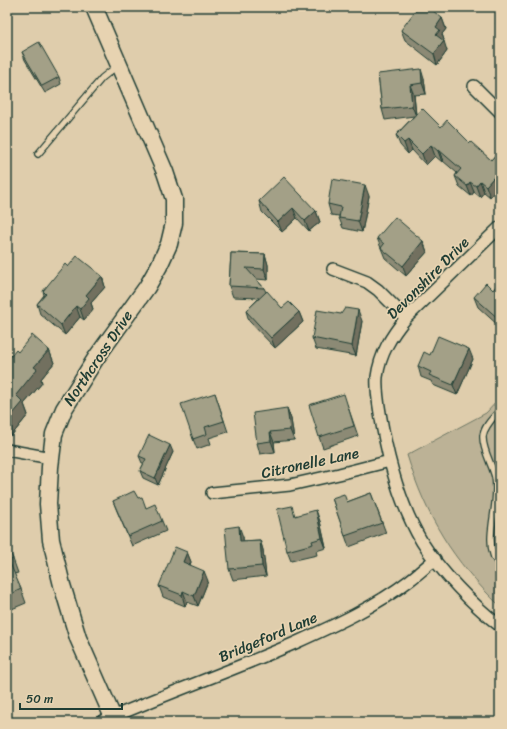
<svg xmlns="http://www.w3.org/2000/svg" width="507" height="729" viewBox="0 0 507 729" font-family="Sriracha,sans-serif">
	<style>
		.green { fill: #bcb296; stroke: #6e7865 }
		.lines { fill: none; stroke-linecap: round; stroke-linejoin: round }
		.lane-casing { stroke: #1f3d34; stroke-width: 8 }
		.street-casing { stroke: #1f3d34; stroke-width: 14 }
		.secondary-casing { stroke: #1f3d34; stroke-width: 19 }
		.lane { stroke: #e7d3b1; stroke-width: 5.5 }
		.street { stroke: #e7d3b1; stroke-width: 11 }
		.secondary { stroke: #e7d3b1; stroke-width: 16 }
		.wall { fill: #8c8a74; stroke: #1f3d34 }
		.shaded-wall { fill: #72705e; stroke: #1f3d34 }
		.building { fill: #a3a087; stroke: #1f3d34 }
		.labels { text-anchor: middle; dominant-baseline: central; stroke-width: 3.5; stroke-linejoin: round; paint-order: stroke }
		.street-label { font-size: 15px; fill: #1f3d34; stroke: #e7d3b1 }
	</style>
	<rect width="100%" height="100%" fill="#dfcdac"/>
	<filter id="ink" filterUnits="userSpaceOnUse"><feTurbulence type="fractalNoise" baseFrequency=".025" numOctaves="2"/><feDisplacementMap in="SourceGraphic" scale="8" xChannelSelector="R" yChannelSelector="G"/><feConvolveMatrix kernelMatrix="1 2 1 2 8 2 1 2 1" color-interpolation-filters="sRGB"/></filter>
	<g filter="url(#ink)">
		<!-- green -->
		<path class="green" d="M500 398V606C453 561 426 517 407 455L486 413Z"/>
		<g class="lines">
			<!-- lane casing -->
			<g class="lane-casing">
				<path id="lane" d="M38 154 102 78 117 66
					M500 410C494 417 484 426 483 436 482 449 492 464 495 477 500 502 486 533 493 554 494 559 496 561 500 564"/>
			</g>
			<!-- street casing -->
			<g class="street-casing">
				<path id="street" d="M474 86 500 112
					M500 227 406 318C391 336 380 354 377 377 376 389 378 401 380 413 387 456 400 505 422 542 440 571 473 605 500 626
					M333 269 367 282 378 290 406 318
					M7 450 51 458
					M212 493 290 485 339 474 390 461
					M101 722C165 694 231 671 295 643 335 625 375 607 410 580 418 574 427 566 435 559"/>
			</g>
			<!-- secondary casing -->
			<g class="secondary-casing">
				<path id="secondary" d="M94 7 165 172 174 199V223L169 244 159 266 147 287 96 358 64 409 54 434 50 467 48 504 51 540 62 585 78 638 115 722"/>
			</g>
			<!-- lane -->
			<use href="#lane" class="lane"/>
			<!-- street -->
			<use href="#street" class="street"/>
			<!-- secondary -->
			<use href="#secondary" class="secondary"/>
		</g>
		<!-- wall -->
		<path class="wall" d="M442 18 446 29 442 34 444 40 443 41 447 51 437 65 405 40 401 30Z
			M500 19V34L496 23Z
			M22 52 59 77 61 84 45 93 25 60Z
			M378 74 424 79 426 94 414 95 416 115 441 127 470 143 491 160 500 150V185L490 197 484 192 480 197 474 192 471 196 459 186 455 176 457 173 443 161 442 162 435 156 426 165 412 150 408 154 400 145 396 135 414 116 385 120 382 109Z
			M369 196 362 232 343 228 339 218V216L331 215 328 204Z
			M259 201 316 211 320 222 309 231 297 218 282 232 262 212Z
			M377 238 423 241 427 252 406 276 385 258Z
			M231 253 265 254 268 265V280L256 279 264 288 266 292 282 308 299 312 303 322 275 348 249 321 246 311 259 298 233 297 229 286Z
			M68 267 102 276 105 287 91 303 93 309 84 320 80 317 65 335 40 314 37 304 44 295 43 291Z
			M500 282V327L478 307 474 297 493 290Z
			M341 314 362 321 356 356 316 349 312 338Z
			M49 350 54 363 41 379 42 383 24 404 28 415 11 436 7 433V361L18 352Z
			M430 355 473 359 457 395 433 385 431 381 421 377 418 366Z
			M215 393 228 432 209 438 211 444 197 449 193 439Z
			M347 404 358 436 323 448 319 437Z
			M287 408 291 419 294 440 274 442 275 452 260 454 257 443Z
			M173 452 158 485 143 478 140 471 144 463H142L139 456Z
			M371 493 386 533 349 547 332 498 347 502Z
			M138 498 146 508 162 521 166 531 132 546 117 511 113 501Z
			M296 515 320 521 326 548 316 551 317 555 291 561 287 551Z
			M243 537V541L260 540 263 550 266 576 233 580 229 569Z
			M7 547 13 559 18 573 14 574 21 589 26 603 7 611Z
			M187 552 191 562 190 565 208 581 198 606 187 602 185 606 163 597 159 586Z"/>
		<!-- shaded-wall -->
		<path class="shaded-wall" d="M442 18 446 29 442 34 444 40 440 46 436 35V27Z
			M444 41 447 51 437 65 434 54Z
			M421 69 424 79 426 94 422 83Z
			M410 85 414 95 416 116 412 106Z
			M408 140 412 150 408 154 404 143Z
			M431 145 435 156 426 165 422 154Z
			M439 150 443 161 442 162 438 151Z
			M500 170V185L490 197 486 186Z
			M480 181 484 192 480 197 476 186Z
			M470 182 474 192 471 196 467 186Z
			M365 185 369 196 362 232 358 221Z
			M293 208 297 218 282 232 278 222Z
			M316 211 320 222 309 231 305 221Z
			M423 241 427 252 406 276 403 266Z
			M265 254 268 265V280L264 269Z
			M102 276 105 287 91 303 93 309 84 320 80 309 86 295Z
			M76 306 80 317 65 335 61 325Z
			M358 310 362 321 356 356 352 346Z
			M299 312 303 322 275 348 271 338Z
			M469 349 473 359 457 395 453 385Z
			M49 350 54 363 41 379 42 383 24 404 28 415 11 436 7 426V421L16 395 34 367Z
			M287 408 291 419 294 440 290 430Z
			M270 432 274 442 275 452 271 441Z
			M170 445 173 452 158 485 155 478Z
			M316 510 320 521 326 548 322 538Z
			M239 526 243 537 244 552 240 541Z
			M260 540 263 550 266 576 262 566Z
			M187 552 191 562 187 573 183 562Z
			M204 571 208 581 198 606 194 596Z
			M183 591 187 602 185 606 182 595Z"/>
		<!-- building -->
		<path class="building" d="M418 7H428L442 18 436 27 440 30 436 35 444 41 434 54 401 30Z
			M500 19V27L496 23Z
			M39 42 59 77 42 86 22 52Z
			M421 69 422 83 410 85 412 106 382 109 378 74Z
			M422 108 441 127 447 120 470 143 471 142 491 160 500 150V170L486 186 480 181 476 186 470 182 467 186 455 176 461 169 439 150 438 151 431 145 422 154 408 140 404 143 396 135Z
			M284 177 316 211 305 221 293 208 278 222 259 201Z
			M332 179 365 185 358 221 339 218 341 207 328 204Z
			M395 217 423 241 403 266 381 248 384 244 377 238Z
			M231 253 265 254 264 269 246 268 264 288 229 286Z
			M77 256 102 276 86 295 89 298 80 309 76 306 61 325 37 304 46 294 43 291 65 264 68 267Z
			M500 282V320L474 297 486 283 493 290Z
			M267 291 282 308 289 302 299 312 271 338 246 311Z
			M345 308 358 310 352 346 312 338 317 310 341 314Z
			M32 335 49 350 34 367 37 369 16 395 23 402 7 421V361L16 350 18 352Z
			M438 336 469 349 453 385 429 375 431 372 418 366 424 352 430 355Z
			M215 393 224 421 205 427 207 434 193 439 181 404Z
			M344 394 354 426 319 437 309 405Z
			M287 408 290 430 270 432 271 441 257 443 253 413Z
			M149 435 170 445 155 478 140 471 146 459 139 456Z
			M134 491 138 498 142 497 146 508 155 504 162 521 128 536 113 501Z
			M371 493 382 523 345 536 332 498 344 494 347 502Z
			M292 506 295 516 316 510 322 538 312 541 313 544 287 551 277 509Z
			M239 526 240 541 260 540 262 566 229 569 225 528Z
			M7 547H8L13 559 9 561 21 589 7 596Z
			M175 547 187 552 183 562 204 571 194 596 183 591 182 595 159 586Z"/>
	</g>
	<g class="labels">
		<!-- street labels -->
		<g class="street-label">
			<text transform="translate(428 278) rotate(-45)">Devonshire Drive</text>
			<text transform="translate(98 358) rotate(-56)">Northcross Drive</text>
			<text transform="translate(310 463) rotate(-12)">Citronelle Lane</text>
			<text transform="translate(268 637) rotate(-23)">Bridgeford Lane</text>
		</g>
	</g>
	<!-- margin -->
	<rect width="507" height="729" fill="none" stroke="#e7d3b1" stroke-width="24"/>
	<rect x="12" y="12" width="483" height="705" fill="none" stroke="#1f3d34" stroke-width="1.5" filter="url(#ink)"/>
	<!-- scale -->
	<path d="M20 703v6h102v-6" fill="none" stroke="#1f3d34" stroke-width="2"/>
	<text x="26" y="703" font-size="12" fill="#1f3d34" stroke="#e7d3b1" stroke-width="3" paint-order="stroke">50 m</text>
</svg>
